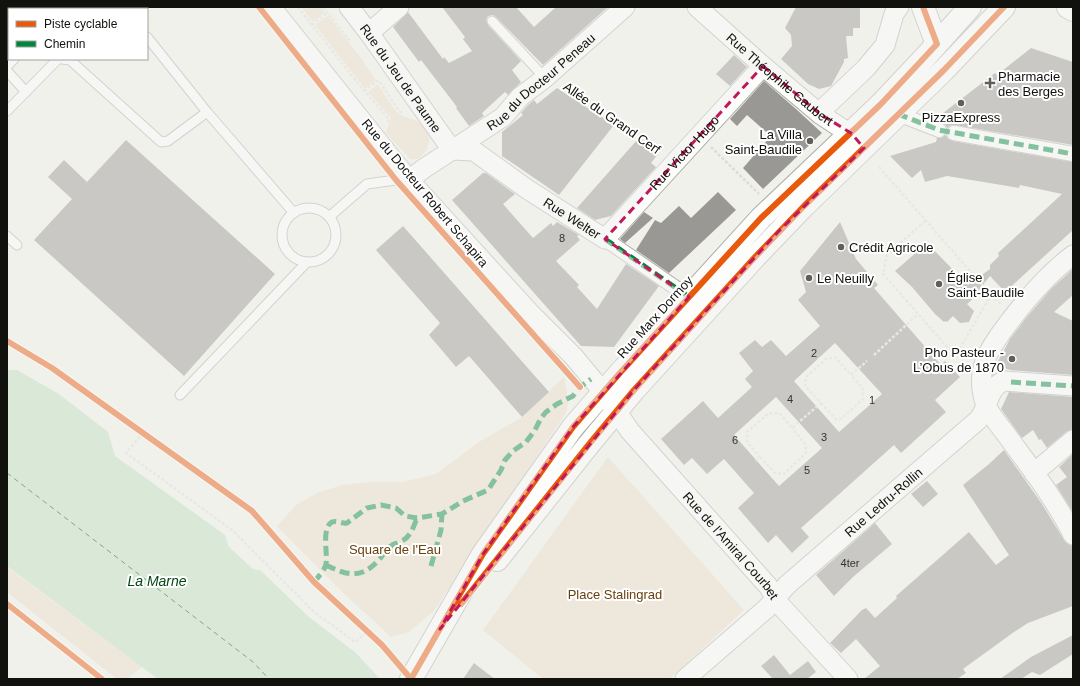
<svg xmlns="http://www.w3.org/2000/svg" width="1080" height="686" viewBox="0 0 1080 686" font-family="Arial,sans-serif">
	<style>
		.green { fill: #ecdbc8 }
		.water { fill: #beddbe }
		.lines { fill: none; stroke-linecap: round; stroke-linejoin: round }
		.ferry { stroke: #014713; stroke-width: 1; stroke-dasharray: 5 4; stroke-linecap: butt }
		.building { fill: #9a9895; fill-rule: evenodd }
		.service-casing { stroke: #adada8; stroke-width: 11 }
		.pedestrian-casing { stroke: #adada8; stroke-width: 16 }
		.minor-casing { stroke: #adada8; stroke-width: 21 }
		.primary-casing { stroke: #adada8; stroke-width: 24 }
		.path { stroke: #dcdcda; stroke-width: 2.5; stroke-dasharray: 3 2; stroke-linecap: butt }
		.service { stroke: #fdfdfc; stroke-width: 9 }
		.pedestrian { stroke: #fdfdfc; stroke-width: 14 }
		.minor { stroke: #fdfdfc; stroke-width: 19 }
		.primary { stroke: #fdfdfc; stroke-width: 22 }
		.quiet { stroke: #00873e; stroke-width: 5; stroke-dasharray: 10 5; stroke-linecap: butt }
		.cycleway-casing { stroke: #fff; stroke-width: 8 }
		.cycleway { stroke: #e8590c; stroke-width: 6 }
		.marked { fill: none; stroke: #c2185b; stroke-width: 3; stroke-dasharray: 8 5; stroke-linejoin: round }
		.poi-dot { fill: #5f5f5b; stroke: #fff; stroke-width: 1.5 }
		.labels { text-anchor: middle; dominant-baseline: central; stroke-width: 4; stroke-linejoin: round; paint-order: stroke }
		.number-label { font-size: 11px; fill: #33332f }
		.poi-label { font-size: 13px; fill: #11110d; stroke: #fff; text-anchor: start }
		.street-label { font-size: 13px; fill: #11110d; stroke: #fff }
		.park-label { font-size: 13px; fill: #69410d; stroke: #fff }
		.water-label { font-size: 14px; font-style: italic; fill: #014713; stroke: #fff }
	</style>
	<rect width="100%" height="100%" fill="#f1f1ec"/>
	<!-- green -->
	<path class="green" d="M301 7H320L325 12 313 22Z
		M328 16 358 54 376 80 365 89 315 25Z
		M378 84C384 93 390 104 397 112 404 119 416 118 422 124 432 132 431 146 423 154 419 159 416 160 410 159L386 133 391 118 368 92Z
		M564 377C566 390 571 405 564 416L433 612 409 632 391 637 338 588 277 526 296 505 317 493 342 485 370 482H403L436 474 479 442 522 417Z
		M608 457 744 610 670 679H543L483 630Z
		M7 567 142 667 127 679H117L7 592Z"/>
	<!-- water -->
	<path class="water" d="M7 370H17L59 394 108 432 115 456 225 535 229 547 253 569 260 570 309 617 356 653 380 679H158L7 566Z"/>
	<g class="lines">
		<!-- ferry -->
		<path class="ferry" d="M7 473 253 662 269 679"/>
	</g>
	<!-- building -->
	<path class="building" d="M442 7H516L534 27 556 7H608L543 65 496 17 493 15 488 16 486 20 488 25 521 61 512 70 521 82 508 95 505 92 482 113 484 116 469 126 456 108 457 107 421 60 419 62 393 27 408 12 443 59 444 57 449 63 472 51 463 39 465 37Z
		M796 7H860V28H853V36H846L848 58 844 59V62L831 86 819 89 808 84 781 59 792 46 791 35 785 28Z
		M1031 48 1073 62V145L955 125H951L947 128 945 124 941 122 943 113 995 73 997 75Z
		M734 55 747 67 730 86 716 74Z
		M764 81 796 109 822 133 763 189 743 168 771 136 747 115 737 126 730 119Z
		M557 88 614 125 559 195 502 156V132L523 115 521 113 528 105 534 100 537 104Z
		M946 135 948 139 953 141 1073 162V230L1005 292 990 276 974 296 975 297 967 304 974 311 969 322 960 323 953 316 947 322 946 321 944 322 935 314 912 287 895 271 927 243 968 285 990 269V265L999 256 998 253 1062 194 1020 185 1019 188 947 176 925 182 921 170 912 178 890 156 936 142 937 138H941Z
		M126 140 275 274 184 376 34 240 72 199 48 177 64 160 87 182Z
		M637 140 658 154 651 163 656 167 611 216 595 220 577 208Z
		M483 173H486L515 194 503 204 533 238 551 223 553 226 557 222 579 235 577 236 580 240 556 261 579 285 577 287 597 309 626 264 659 286 614 347 581 346 452 200Z
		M718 192 736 210 669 273 636 250 655 220 661 223 679 206 691 218Z
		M644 212 653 218 625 243 620 239Z
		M840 222 856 259 878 285 874 288 941 365 945 361 960 377 935 400 946 412 901 453 894 445 827 505 801 528 809 537 792 553 776 535 768 543 738 508 754 493 724 459 707 474 692 458 684 465 661 439 703 401 718 418 752 387 745 379 753 371 739 353 755 340 762 347 771 340 786 356 820 326 798 300 806 292 800 271ZM835 343 882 394 839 432 794 381ZM776 397 822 448 779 486 734 435Z
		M403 226 549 392 522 417 469 356 456 367 429 335 440 323 376 250Z
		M1073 269V295L1054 312 1073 321V375L1010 370 996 365 1010 339 1026 318 1051 289Z
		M1009 392 1073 397V429L1066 432 1047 448 1041 439 1039 440 1033 430 1022 438 1001 409Z
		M1004 450 1042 504 1064 540 1068 544 1073 546V606L1028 623 1014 632 963 669 966 673 957 679H864L880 666 856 639 841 653 830 643 862 610 866 608 875 618 897 598 896 596 969 532 996 565 1009 555 963 485 989 464Z
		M1073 454V512L1056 485 1067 477 1059 467Z
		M927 481 938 494 923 507 911 494Z
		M875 523 892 544 853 577 834 596 816 575Z
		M1073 635V654L1040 675 1032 672 1021 679H1000L1031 657Z
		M774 655 790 675 808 661 816 672 807 679H773L761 666Z
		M474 663 479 667 495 679H463Z"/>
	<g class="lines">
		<!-- service casing -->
		<g class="service-casing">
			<path id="service" d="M123 7 125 9
				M64 9 66 7
				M492 21 545 78
				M147 37 207 112 294 213
				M62 59 70 60 161 142 168 141 207 112
				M7 66 14 59
				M7 71 26 92
				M7 111 58 59
				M282 235a27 27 0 1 1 54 0a27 27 0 1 1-54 0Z
				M329 217 367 184 396 180H408
				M7 236 17 245
				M180 395 307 262"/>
		</g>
		<!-- pedestrian casing -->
		<g class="pedestrian-casing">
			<path id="pedestrian" d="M898 114 939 130
				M954 133 1073 154
				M605 239 689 297"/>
		</g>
		<!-- minor casing -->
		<g class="minor-casing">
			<g id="minor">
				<path id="s1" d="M271 7 409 180 530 313 574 357 603 392 630 431 768 586 780 605 848 679"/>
				<path id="s2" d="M349 7 369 33 452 150"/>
				<path id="s3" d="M697 7 763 66 820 114 841 128 851 133 860 144"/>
				<path d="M369 33 399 7"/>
				<path d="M820 114 825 107 866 68 885 45 894 14 899 7"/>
				<path id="s4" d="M452 150 474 151 527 189 605 239 763 66"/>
				<path id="s5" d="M409 180 423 169 503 117 520 97 545 78 625 7"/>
				<path d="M1073 255C1045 276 1022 304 1001 333 995 342 988 351 985 361 980 375 981 390 985 403 989 414 1004 431 1011 441 1033 471 1056 501 1073 535"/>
				<path d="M1034 473 1073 440"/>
				<path id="s6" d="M685 679 766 609 787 585 978 420C989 408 987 388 1004 381L1073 386"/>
			</g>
		</g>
		<!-- primary casing -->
		<g class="primary-casing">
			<path id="primary" d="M923 7 937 44
				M1068 7 1073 10
				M497 560 590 443 634 390 755 257 804 206 944 70 1004 7
				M411 679 483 554 573 427 619 374 761 218 881 104 928 54 970 7"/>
		</g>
		<!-- path -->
		<path class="path" d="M298 7 356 81 389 119 387 124
			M323 7 350 41
			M312 25 327 13
			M380 82 399 111 403 113
			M565 85 660 152
			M364 91 379 80
			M711 147 759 194
			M879 167 991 295 1001 304
			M925 221 887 255 883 274 948 348H960L991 295
			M874 355 918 314
			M821 403 836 419H841L863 399V389L851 375
			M143 433 126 453 232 530 314 612 355 642 368 632
			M760 457 775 473 784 474 806 453V445L792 428
			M756 461 760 457 747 442V432L769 413 780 414 792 428 821 403 805 386 806 377 826 359 835 357 851 375 867 361"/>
		<!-- service -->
		<use href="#service" class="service"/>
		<!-- pedestrian -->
		<use href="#pedestrian" class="pedestrian"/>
		<!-- minor -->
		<use href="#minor" class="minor"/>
		<!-- primary -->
		<use href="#primary" class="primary"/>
		<!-- quiet -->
		<path class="quiet" d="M898 114 939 130 1073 154
			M605 239 689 297
			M1011 382 1073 386
			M326 565C348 576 361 579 379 560 383 555 386 550 391 546 394 543 396 544 399 542 410 539 413 528 417 518
			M431 566 441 530 442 514
			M314 582C318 577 325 570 326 564 328 554 321 528 332 522 337 520 342 524 347 523L367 508 381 505 396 508 405 516 417 518 442 514 463 501 488 490 501 470 505 460 513 451 526 442 535 430 541 418 546 412 557 404 573 396 580 387 591 379"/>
		<!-- cycleway casing -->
		<g class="cycleway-casing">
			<path id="cycleway" d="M259 7 396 180 580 387
				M7 341 52 368 252 511 314 582 382 645 411 679 483 554 573 427 619 374 761 218 881 104 937 44 923 7
				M7 604 102 679
				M461 604 590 443 634 390 755 257 804 206 944 70 1004 7"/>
		</g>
		<!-- cycleway -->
		<use href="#cycleway" class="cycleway"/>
	</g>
	<!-- marked area -->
	<path d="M0 0H1080V686H0ZM763 66 820 114 851 133 864 148 777 233 634 390 440 629 483 554 573 427 689 297 605 239Z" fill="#f1f1ec" fill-opacity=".55" fill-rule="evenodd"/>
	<path class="marked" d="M763 66 820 114 851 133 864 148 777 233 634 390 440 629 483 554 573 427 689 297 605 239Z"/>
	<!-- markers -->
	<g class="poi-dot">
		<path d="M988 77h4v4h4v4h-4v4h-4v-4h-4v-4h4z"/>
		<circle cx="961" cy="103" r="4"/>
		<circle cx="810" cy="141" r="4"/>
		<circle cx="841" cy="247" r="4"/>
		<circle cx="809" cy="278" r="4"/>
		<circle cx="939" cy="284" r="4"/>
		<circle cx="1012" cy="359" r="4"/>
	</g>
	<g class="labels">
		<!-- number labels -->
		<g class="number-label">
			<text x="562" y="238">8</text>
			<text x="814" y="353">2</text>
			<text x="790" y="399">4</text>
			<text x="872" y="400">1</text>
			<text x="824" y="437">3</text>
			<text x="735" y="440">6</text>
			<text x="807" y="470">5</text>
			<text x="850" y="563">4ter</text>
		</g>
		<!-- poi labels -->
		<g class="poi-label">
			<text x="998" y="76">Pharmacie<tspan x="998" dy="15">des Berges</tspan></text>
			<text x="961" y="117" text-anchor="middle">PizzaExpress</text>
			<text x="802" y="134" text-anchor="end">La Villa<tspan x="802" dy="15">Saint-Baudile</tspan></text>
			<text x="849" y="247">Crédit Agricole</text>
			<text x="947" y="277">Église<tspan x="947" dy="15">Saint-Baudile</tspan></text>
			<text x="817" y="278">Le Neuilly</text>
			<text x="1004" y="352" text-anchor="end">Pho Pasteur -<tspan x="1004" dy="15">L’Obus de 1870</tspan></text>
		</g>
		<!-- street labels -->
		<g class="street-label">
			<text stroke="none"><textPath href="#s2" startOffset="88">Rue du Jeu de Paume</textPath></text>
			<text stroke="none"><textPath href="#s3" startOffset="110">Rue Théophile Gaubert</textPath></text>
			<text stroke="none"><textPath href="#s5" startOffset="165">Rue du Docteur Peneau</textPath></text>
			<text transform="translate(612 118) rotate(35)">Allée du Grand Cerf</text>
			<text stroke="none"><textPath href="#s4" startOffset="297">Rue Victor Hugo</textPath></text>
			<text transform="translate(425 193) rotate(50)">Rue du Docteur Robert Schapira</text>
			<text stroke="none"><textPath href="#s4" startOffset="141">Rue Welter</textPath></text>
			<text transform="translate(655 317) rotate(-48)">Rue Marx Dormoy</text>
			<text stroke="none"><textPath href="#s6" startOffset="266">Rue Ledru-Rollin</textPath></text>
			<text stroke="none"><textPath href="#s1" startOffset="709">Rue de l'Amiral Courbet</textPath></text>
		</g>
		<!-- park labels -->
		<g class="park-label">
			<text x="395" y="549">Square de l'Eau</text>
			<text x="615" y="594">Place Stalingrad</text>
		</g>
		<!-- water labels -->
		<g class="water-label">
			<text x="157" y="581">La Marne</text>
		</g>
	</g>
	<!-- border -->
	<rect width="1080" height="686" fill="none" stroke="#11110d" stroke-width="16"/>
	<!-- legend -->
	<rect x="8" y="8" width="140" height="52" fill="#ffffff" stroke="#a0a09e"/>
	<rect x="16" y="21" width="20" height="6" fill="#e8590c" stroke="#a0a09e"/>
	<text x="44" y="28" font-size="12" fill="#11110d">Piste cyclable</text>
	<rect x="16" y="41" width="20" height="6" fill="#00873e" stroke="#a0a09e"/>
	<text x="44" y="48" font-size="12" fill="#11110d">Chemin</text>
</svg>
